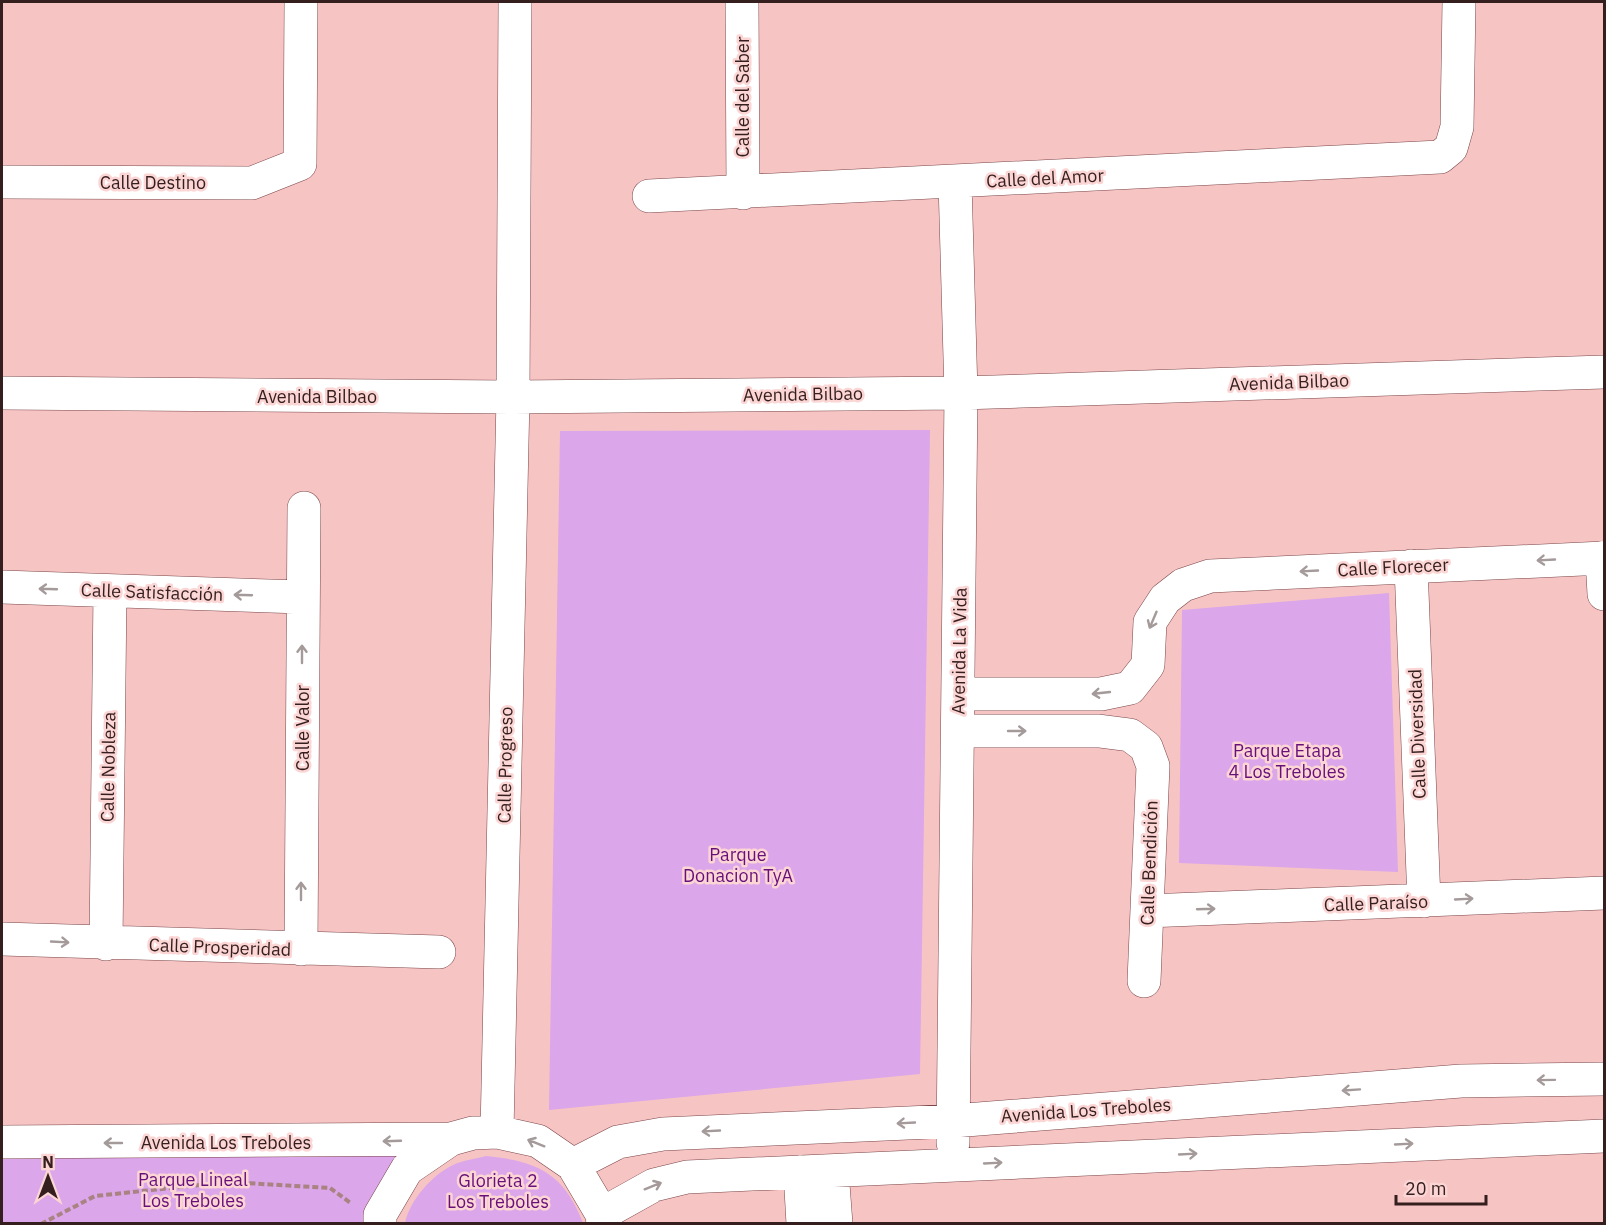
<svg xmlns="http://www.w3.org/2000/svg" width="1606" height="1225" viewBox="0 0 1606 1225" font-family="'IBM Plex Sans',sans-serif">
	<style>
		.green { fill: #dba6ea }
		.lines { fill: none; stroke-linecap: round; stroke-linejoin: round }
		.minor-casing { stroke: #7a4547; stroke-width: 34 }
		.path { stroke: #a98282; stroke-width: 4; stroke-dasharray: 6 3; stroke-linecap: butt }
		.minor { stroke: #fff; stroke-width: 33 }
		.oneway { stroke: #a49a9a }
		.labels { text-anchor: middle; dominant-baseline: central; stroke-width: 5; stroke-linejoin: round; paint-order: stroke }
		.street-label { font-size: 18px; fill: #351e1e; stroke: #fcd5d5 }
		.park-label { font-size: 18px; fill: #67107c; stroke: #fcd5d5 }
	</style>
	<rect width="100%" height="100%" fill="#f7c4c4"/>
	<!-- green -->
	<path class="green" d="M930 430 920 1074 549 1110 560 431Z
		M1389 593 1398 872 1179 863 1182 610Z
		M398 1155 371 1224 2 1223V1156Z
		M486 1156C537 1161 564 1173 583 1223H405C410 1200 432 1175 453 1165 463 1160 476 1159 486 1156Z"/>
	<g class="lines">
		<!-- minor casing -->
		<g class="minor-casing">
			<path id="minor" d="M742 2 743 193
				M2 182 252 183 300 164 301 2
				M649 196 1440 157 1451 148 1457 127 1459 2
				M2 393 513 397 961 393 1604 372
				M1602 558 1604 594
				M1411 566 1424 901
				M2 587 302 597
				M960 694H1101L1130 688 1148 665 1150 622 1165 599 1183 585 1210 576 1604 558
				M958 731H1099L1130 735 1146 747 1153 766 1144 981
				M1147 911 1604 893
				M2 939 439 952
				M106 944 110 591
				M301 949 304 508
				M497 1132 513 397 515 2
				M2 1142 451 1139
				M953 1143 961 393 955 182
				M573 1165 618 1142 663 1134 953 1121 1461 1081 1604 1079
				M832 1171 836 1224
				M800 1172 803 1224
				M602 1214 654 1185 687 1177 1604 1136
				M380 1224V1215L407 1169 451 1139 473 1133 497 1132 538 1141 573 1165 602 1214 603 1224"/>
		</g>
		<!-- path -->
		<path class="path" d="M41 1224 95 1196 228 1182 330 1188 352 1204"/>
		<!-- minor -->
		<use href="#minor" class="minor"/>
	</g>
	<!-- one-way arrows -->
	<defs><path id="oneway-shaft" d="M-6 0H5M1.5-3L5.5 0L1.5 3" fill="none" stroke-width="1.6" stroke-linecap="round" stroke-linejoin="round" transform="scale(1.5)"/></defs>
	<g class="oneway">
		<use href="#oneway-shaft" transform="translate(1546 560) rotate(177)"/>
		<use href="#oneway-shaft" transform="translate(1309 571) rotate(177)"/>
		<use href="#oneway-shaft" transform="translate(48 589) rotate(-178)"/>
		<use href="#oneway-shaft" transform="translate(243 595) rotate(-178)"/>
		<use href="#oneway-shaft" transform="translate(1153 620) rotate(113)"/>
		<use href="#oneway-shaft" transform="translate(302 654) rotate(-90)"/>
		<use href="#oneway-shaft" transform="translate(1101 693) rotate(174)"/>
		<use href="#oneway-shaft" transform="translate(1017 731)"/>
		<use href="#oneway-shaft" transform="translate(301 891) rotate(-90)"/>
		<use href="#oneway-shaft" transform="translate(1464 899) rotate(-3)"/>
		<use href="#oneway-shaft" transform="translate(1206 909) rotate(-2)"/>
		<use href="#oneway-shaft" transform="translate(60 942) rotate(3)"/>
		<use href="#oneway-shaft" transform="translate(1546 1080) rotate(179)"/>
		<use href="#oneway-shaft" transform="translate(1351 1090) rotate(176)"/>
		<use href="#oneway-shaft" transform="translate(906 1123) rotate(177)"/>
		<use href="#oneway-shaft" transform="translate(711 1131) rotate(177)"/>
		<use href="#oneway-shaft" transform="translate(392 1141) rotate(178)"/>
		<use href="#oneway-shaft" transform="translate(113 1143) rotate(180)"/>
		<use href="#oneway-shaft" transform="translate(536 1143) rotate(-158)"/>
		<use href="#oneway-shaft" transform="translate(1404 1144) rotate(-3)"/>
		<use href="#oneway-shaft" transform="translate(1188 1154) rotate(-3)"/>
		<use href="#oneway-shaft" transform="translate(993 1163) rotate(-3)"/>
		<use href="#oneway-shaft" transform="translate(653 1186) rotate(-22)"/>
	</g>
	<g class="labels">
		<!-- street labels -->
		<g class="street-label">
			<text transform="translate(742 97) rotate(-90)">Calle del Saber</text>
			<text transform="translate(1045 178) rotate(-3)">Calle del Amor</text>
			<text x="153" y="182">Calle Destino</text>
			<text transform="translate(1289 382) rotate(-2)">Avenida Bilbao</text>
			<text transform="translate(803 394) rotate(-1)">Avenida Bilbao</text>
			<text x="317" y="396">Avenida Bilbao</text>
			<text transform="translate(1393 567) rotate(-3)">Calle Florecer</text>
			<text transform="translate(152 592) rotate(2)">Calle Satisfacción</text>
			<text transform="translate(959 651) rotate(-89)">Avenida La Vida</text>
			<text transform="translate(302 728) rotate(-90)">Calle Valor</text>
			<text transform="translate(1417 734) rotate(-92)">Calle Diversidad</text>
			<text transform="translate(505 765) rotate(-89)">Calle Progreso</text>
			<text transform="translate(108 767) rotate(-89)">Calle Nobleza</text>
			<text transform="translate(1149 863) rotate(-88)">Calle Bendición</text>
			<text transform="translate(1376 903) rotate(-2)">Calle Paraíso</text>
			<text transform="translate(220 947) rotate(2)">Calle Prosperidad</text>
			<text transform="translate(1086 1110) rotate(-4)">Avenida Los Treboles</text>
			<text x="226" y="1142">Avenida Los Treboles</text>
		</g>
		<!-- park labels -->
		<g class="park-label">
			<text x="1287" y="750">Parque Etapa<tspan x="1287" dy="21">4 Los Treboles</tspan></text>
			<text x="738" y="854">Parque<tspan x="738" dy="21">Donacion TyA</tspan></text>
			<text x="193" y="1179">Parque Lineal<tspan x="193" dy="21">Los Treboles</tspan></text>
			<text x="498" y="1180">Glorieta 2<tspan x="498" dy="21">Los Treboles</tspan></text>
		</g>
	</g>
	<!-- border -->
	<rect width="1606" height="1225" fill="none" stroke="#351e1e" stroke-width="6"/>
	<!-- north arrow -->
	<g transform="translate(48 1177)" stroke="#fcd5d5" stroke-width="4.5" paint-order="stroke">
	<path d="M0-4.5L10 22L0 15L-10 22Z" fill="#351e1e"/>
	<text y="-9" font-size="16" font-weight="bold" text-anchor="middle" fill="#351e1e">N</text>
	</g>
	<!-- scale -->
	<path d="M1396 1195v9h90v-9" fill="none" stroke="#351e1e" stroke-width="3"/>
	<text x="1405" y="1195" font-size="18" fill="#351e1e" stroke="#fcd5d5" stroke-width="4.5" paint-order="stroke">20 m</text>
</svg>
